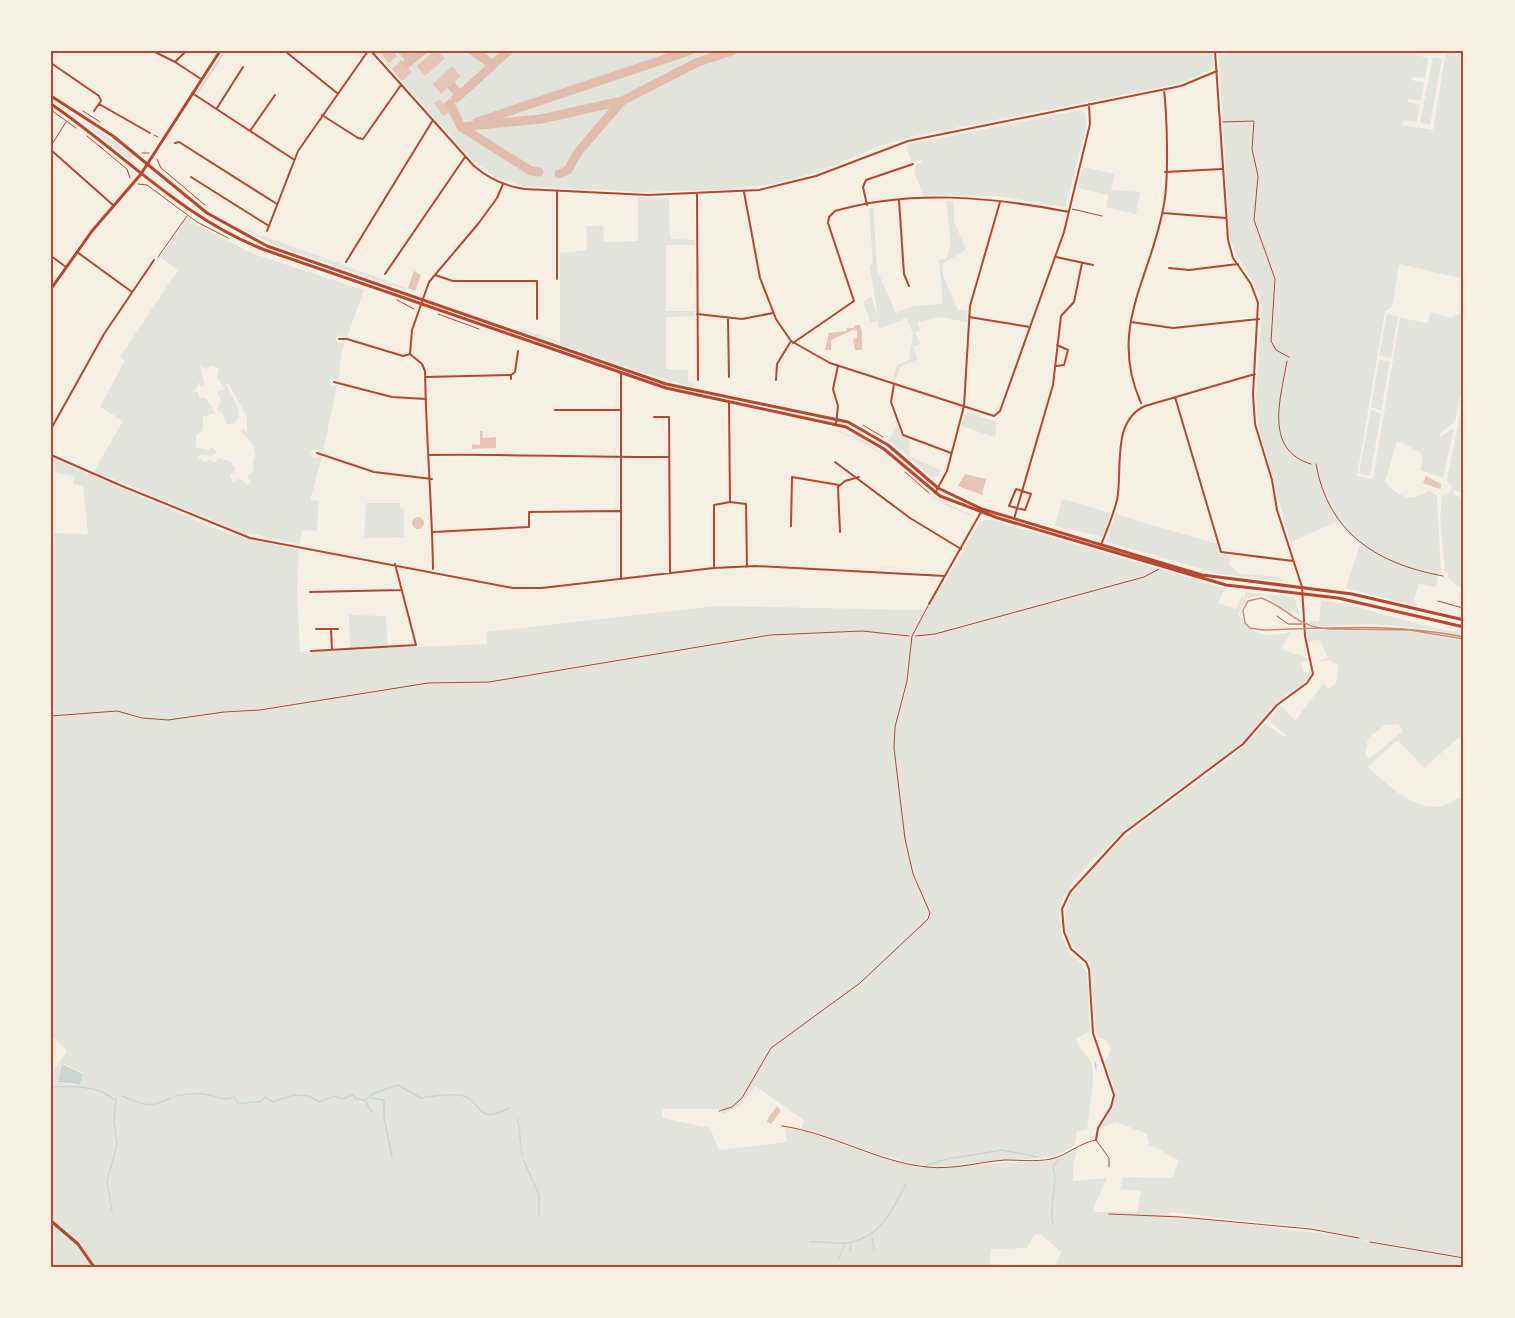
<svg xmlns="http://www.w3.org/2000/svg" width="1515" height="1318" viewBox="0 0 1515 1318" font-family="Merriweather,serif">
	<style>
		.green { fill: #e2e4dc; fill-rule: evenodd }
		.water { fill: #c9d6d2 }
		.lines { fill: none; stroke-linecap: round; stroke-linejoin: round }
		.stream { stroke: #c9d6d2; stroke-width: 1.5 }
		.taxiway { stroke: #e2bdae; stroke-width: 9 }
		.building { fill: #e6c5b7 }
		.path { stroke: #b5482f; stroke-width: 1 }
		.service { stroke: #b5482f; stroke-width: 1 }
		.minor { stroke: #b5482f; stroke-width: 2 }
		.secondary { stroke: #b5482f; stroke-width: 3 }
		.tram { stroke: #cf8b77; stroke-width: 1.5 }
		.neatline { fill: none; stroke: #b5482f; stroke-width: 2 }
	</style>
	<rect width="100%" height="100%" fill="#f6efe4"/>
	<!-- green -->
	<path class="green" d="M375 51H1212L1214 64 1210 70 1181 83 915 136 880 146 815 173 768 185 718 190 640 192 522 186 493 176 472 160Z
		M1219 51H1416V55L1428 58 1425 78 1412 77V80L1424 83 1421 101 1408 99V102L1420 105 1417 122 1404 121 1402 125 1433 130 1446 51H1464V279L1399 264 1392 307 1385 311 1357 476 1373 479 1400 318 1428 323 1431 312 1452 318 1464 310V377L1455 422 1439 434 1440 437 1454 428 1443 478 1420 470 1423 461 1420 452 1397 441 1385 482C1399 497 1410 503 1429 491L1437 496 1441 573H1438L1436 587 1419 584 1413 603 1426 608 1346 588 1360 545 1336 522 1291 542 1289 538 1258 424 1256 396 1262 311C1261 281 1235 263 1229 234Z
		M1433 57 1442 59 1430 125 1420 122Z
		M51 99 134 155 130 160 80 119 51 101Z
		M1080 110 1085 113 1087 124 1065 207 997 196 923 195 914 171 916 165 923 162 922 160 912 162 906 145Z
		M1083 167 1114 174 1111 190 1140 192 1136 214 1106 207 1109 195 1078 188Z
		M638 197 669 198 670 239 695 240V245H666V311H694V316L666 317V369L688 370V383L694 384 693 387 644 373 520 331V328L560 342V253L587 250 586 226H603L604 242 638 241Z
		M946 201H954V221L966 250 943 263V276L958 310 967 311 966 322 940 317 917 322 920 330 915 332 920 344 913 347 918 359 900 367 896 380 893 379 897 365 909 360 913 333 906 318 879 329 878 320 871 323 863 302 871 296 878 317 870 267 873 262 869 208H873L874 216 877 270 896 313 913 306 943 304 939 260 946 259 951 245Z
		M187 219 251 253 364 290 347 337 339 335 335 339 339 344 346 340 341 354 339 380 332 378 329 381 331 386 337 385 323 452 314 449 310 453 314 458 322 457 310 500 319 501 317 531 302 530 300 544 238 531 94 471 123 421 100 407 125 360 120 357 178 270 160 257ZM200 364 205 369 212 366 219 368 217 377 224 389 217 392 221 400 217 410 222 413 227 424H233L239 418 237 405 226 384 228 383 247 417V433L242 429 240 430 253 445 255 457 253 462 254 470 247 476 251 482 246 485 244 481 237 479 233 482 230 475 236 469 230 461 219 458 215 462 209 460 205 462 198 458 199 455 212 456 217 452 212 447 209 450 196 447V435L203 430V417L215 413 206 398H200L197 391 192 394 198 386V382L202 386 204 383Z
		M239 227 406 288V290L275 245Z
		M1387 314 1398 317 1391 358 1379 356Z
		M1379 360 1390 361 1381 411 1371 407Z
		M1464 394V494L1455 490 1453 494 1464 499V588L1457 586 1448 577V573L1445 572 1440 519 1442 496 1448 495 1452 486 1447 480Z
		M1371 409 1381 414 1370 476 1359 473Z
		M967 412 997 422 995 437 961 426Z
		M897 426 903 437 910 441 909 456 941 470 939 476 931 477 889 440Z
		M832 428 867 442 930 495 976 517C927 503 910 475 872 448 860 439 843 435 832 428Z
		M51 458 226 533 299 550 297 590 300 652 350 650 349 615 386 616 388 648 487 644 486 632 716 606 923 610 947 578 980 522 988 519 1228 589 1224 590 1218 603 1236 609 1244 592 1243 598 1247 600 1238 614C1255 636 1261 638 1291 632L1281 649 1310 659 1301 663 1303 673 1311 672C1306 687 1288 691 1278 702 1264 716 1253 734 1238 746 1199 778 1058 865 1059 917 1060 928 1063 943 1070 952 1075 960 1084 962 1087 973L1090 1031 1076 1039C1078 1049 1088 1055 1091 1063 1097 1081 1088 1112 1087 1130L1077 1131 1074 1146 1053 1157 937 1166 915 1164 867 1151 802 1128 804 1120 755 1086 740 1105 723 1114 721 1109H662V1118L710 1128 719 1150 787 1142 785 1128 805 1131 867 1153 918 1167 1048 1161 1077 1150 1073 1164V1181L1107 1178 1093 1209 1095 1212H1137L1141 1191 1120 1189 1123 1177 1172 1178 1179 1160C1168 1156 1161 1148 1149 1145L1147 1134 1116 1122 1099 1129C1120 1097 1118 1097 1105 1061L1111 1050 1105 1039 1097 1038 1096 1032 1089 963C1077 945 1063 945 1065 916 1067 866 1193 788 1232 756 1243 746 1254 735 1265 724L1285 737 1286 735 1270 722 1280 704 1295 721 1323 684 1329 689 1336 683 1338 665 1329 660 1314 662 1328 658 1320 640 1308 641 1306 630 1409 631 1464 641V733L1424 768 1398 740 1368 767C1385 783 1417 813 1442 806 1450 804 1456 798 1464 797V1257L1354 1238 1396 1248 1464 1259V1267H1055L1061 1252 1040 1234 1034 1235 1027 1248 991 1249 990 1263 1013 1267H51V1082L54 1070 67 1051 51 1035V533L88 534 83 486 73 484 74 476 54 472 51 480ZM1398 724 1403 731 1369 759 1365 754 1368 738 1385 725ZM64 1064 83 1073 81 1080 76 1085 58 1082ZM1170 1212 1310 1228 1353 1237 1168 1215Z
		M1062 499 1111 513 1103 537 1055 526Z
		M366 503H400V508L404 509V537L364 538Z
		M1115 514 1217 544 1220 554 1232 556 1228 563 1239 574 1279 577 1283 581 1220 574 1107 542Z
		M1245 592 1294 597 1300 616 1292 610 1290 613 1265 595 1245 598Z
		M1321 600C1370 607 1415 627 1464 633V636C1430 629 1397 624 1363 624 1345 624 1326 629 1308 624L1310 621H1319Z"/>
	<!-- water -->
	<path class="water" d="M62 1064 83 1074 80 1084 58 1082Z"/>
	<g class="lines">
		<!-- stream -->
		<path class="stream" d="M199 90 225 51
			M1095 1062 1096 1070
			M51 1087C70 1086 100 1085 114 1100
			M122 1096C144 1105 148 1109 171 1098
			M175 1096C181 1095 196 1093 202 1094 215 1095 223 1102 234 1097L238 1103C246 1104 252 1101 260 1102L265 1097 273 1102 294 1095 309 1096 319 1102 334 1096 342 1099 353 1095 356 1099 365 1100 374 1093 398 1085 421 1098C435 1096 450 1093 464 1096 482 1101 475 1126 509 1108
			M372 1098 384 1100V1117L392 1157
			M365 1100 372 1112
			M518 1119 522 1155
			M524 1161 539 1195V1215
			M925 1166 947 1159 1002 1150 1038 1157
			M112 1211 107 1181 117 1145 114 1120 116 1099
			M1053 1224C1048 1204 1059 1186 1053 1166L1059 1160
			M872 1237 874 1250
			M810 1242C822 1241 835 1244 847 1243 881 1238 891 1212 906 1184
			M850 1251 851 1243
			M839 1259 845 1243"/>
		<!-- taxiway -->
		<path class="taxiway" d="M403 51 411 60
			M473 51 493 65
			M405 65 422 51
			M451 85 460 95 456 98
			M460 95 508 51
			M446 108 450 104 461 127 531 171 539 172
			M477 122 689 51
			M461 127 541 119 622 101 698 62 732 51
			M559 174 568 170 578 152 622 101"/>
	</g>
	<!-- building -->
	<path class="building" d="M379 51H393L397 56 389 63Z
		M434 51H438L445 58 425 76 417 66Z
		M401 60 412 72 402 81 392 69Z
		M452 66 461 76 441 94 433 84Z
		M440 99 449 112 443 116 434 103Z
		M414 271 421 275 415 291 408 288Z
		M855 325H860L862 332V350H855L853 339 857 338V331L853 330 831 340V350H825L829 333 846 331 847 328H853Z
		M480 431H482L483 438 496 437V448L472 449V444L480 445Z
		M965 474 986 479 982 495 958 486Z
		M1426 476 1441 484 1440 489 1423 483Z
		M412 523a6 6 0 1 1 12 0a6 6 0 1 1-12 0Z
		M777 1106 781 1111 771 1124 767 1122 768 1118Z"/>
	<g class="lines">
		<!-- path -->
		<path class="path" d="M51 110 76 128
			M83 111 100 122
			M154 135 158 137
			M87 136 127 169 130 178
			M51 146 66 122
			M142 153H149
			M157 159 161 168 205 205
			M138 184 147 185 197 222 228 238
			M158 257 187 216
			M397 300 414 309
			M438 314 479 329
			M1287 361C1281 397 1263 450 1311 464
			M863 425 883 437
			M905 472 929 493
			M1438 601 1463 608 1464 612
			M916 636 935 634 1144 577 1159 569
			M51 716 117 711 142 718 168 720 224 712 260 710 428 683 489 682 770 635 862 631 909 636
			M1109 1214 1181 1217 1310 1229 1359 1238
			M1370 1242 1464 1258"/>
		<!-- service -->
		<path class="service" d="M1223 122 1254 121 1252 149 1258 176 1254 220 1275 279 1271 341 1276 350 1289 357
			M1072 209 1102 216
			M1316 464C1328 533 1377 564 1443 576
			M1277 616 1288 624H1302
			M719 1111 732 1107 742 1098 771 1048 860 983 928 919 930 913 913 874 905 839 894 748 895 727 907 681 912 636 928 606
			M782 1126C832 1133 877 1162 927 1167 953 1170 979 1162 1005 1160 1020 1160 1036 1162 1051 1159 1068 1155 1079 1143 1096 1140L1109 1158V1167"/>
		<!-- minor -->
		<path class="minor" d="M153 51 175 62 201 79
			M285 51 337 93
			M371 51 474 166C489 179 505 186 524 189L648 195 759 190 816 176 908 141 1181 86 1217 71
			M175 62 186 51
			M51 63 99 96 101 101 94 111
			M192 93 293 159
			M99 104 150 133
			M217 108 243 67
			M322 115 358 138 363 139 401 85
			M250 131 275 95
			M175 143 179 142 277 204
			M51 150 113 205
			M1165 172 1222 169
			M191 177 269 226
			M557 191V279
			M744 192 760 278 776 319 791 341 830 363 994 416 1000 411 1064 232 1090 124 1089 104
			M697 194 698 380
			M899 200 904 274 909 286
			M867 205 863 187 866 180 913 164
			M1163 213 1226 218
			M267 231 298 151 368 51
			M77 252 132 292
			M51 256 66 267
			M1056 257 1093 265
			M346 262 433 120
			M1169 268 1189 270 1238 264
			M385 274 465 157
			M435 275 453 281H537V319
			M697 314 742 319 773 313
			M969 317 1030 327
			M728 319 729 377
			M1131 322 1173 328 1259 319
			M339 339H347L403 356 410 354
			M793 343 854 301 828 223 829 217 835 211C910 189 993 197 1069 212
			M1056 366 1064 365 1068 350 1057 345
			M511 375 515 372 518 351
			M425 377 511 375V379
			M776 380 777 364 791 341
			M334 382 392 397 426 399
			M894 384 891 402 903 435 951 453
			M1175 397 1221 552 1293 561
			M729 402 730 501
			M1141 403C1107 327 1152 277 1164 204 1169 177 1167 117 1164 89
			M555 410H620
			M654 417H669L670 573
			M836 424 838 406 833 389 838 366
			M51 429 104 334 154 260
			M317 453 374 472 432 479
			M51 455 122 486 250 538 513 588H542L714 568 755 566 945 576
			M428 455C508 454 588 457 669 457
			M835 462 910 518 961 549
			M1016 489 1031 494 1025 510 1009 506Z
			M935 493 947 471 964 406 970 306 1000 202
			M1014 519 1053 385 1061 316 1074 302 1082 263
			M791 526 792 477 839 485
			M433 532 529 527V512L620 511
			M840 532 838 487 845 481 859 477
			M1101 545C1107 530 1113 516 1117 500 1123 470 1111 421 1145 406L1255 374
			M714 568V505L730 502 746 504 747 567
			M433 569C432 503 426 437 425 371L422 364 410 354 412 330 429 282 478 224 497 198 503 184
			M621 579V373
			M310 592 401 590
			M929 604 981 512
			M316 629H338
			M331 629 332 650
			M311 651 416 645 395 564
			M1096 1140 1098 1128 1111 1107 1114 1095 1093 1033 1089 969 1086 962 1071 949 1064 932 1062 909 1070 892 1124 833 1243 744 1277 705 1307 683 1313 674 1305 636 1302 587 1277 510 1272 480 1255 424 1253 394 1258 303 1251 284 1233 258 1228 240 1215 51"/>
		<!-- secondary -->
		<path class="secondary" d="M51 96 113 136 207 213 267 246 666 384 848 422 888 445 938 488 982 509 1202 575 1352 594 1464 620
			M51 104C123 153 182 218 265 250L666 388 846 427 884 449 940 496 998 518 1226 585 1338 598 1464 627
			M51 289 92 231 141 174 220 51
			M51 1221 78 1244 94 1267"/>
		<!-- tram -->
		<path class="tram" d="M1464 637C1397 623 1331 628 1263 630L1250 628 1245 623 1243 610 1248 601 1261 598C1288 607 1295 627 1329 629L1409 630 1464 639"/>
	</g>
	<!-- border -->
	<rect width="1515" height="1318" fill="none" stroke="#f6efe4" stroke-width="105"/>
	<rect x="52" y="52" width="1410" height="1214" class="neatline"/>
</svg>
